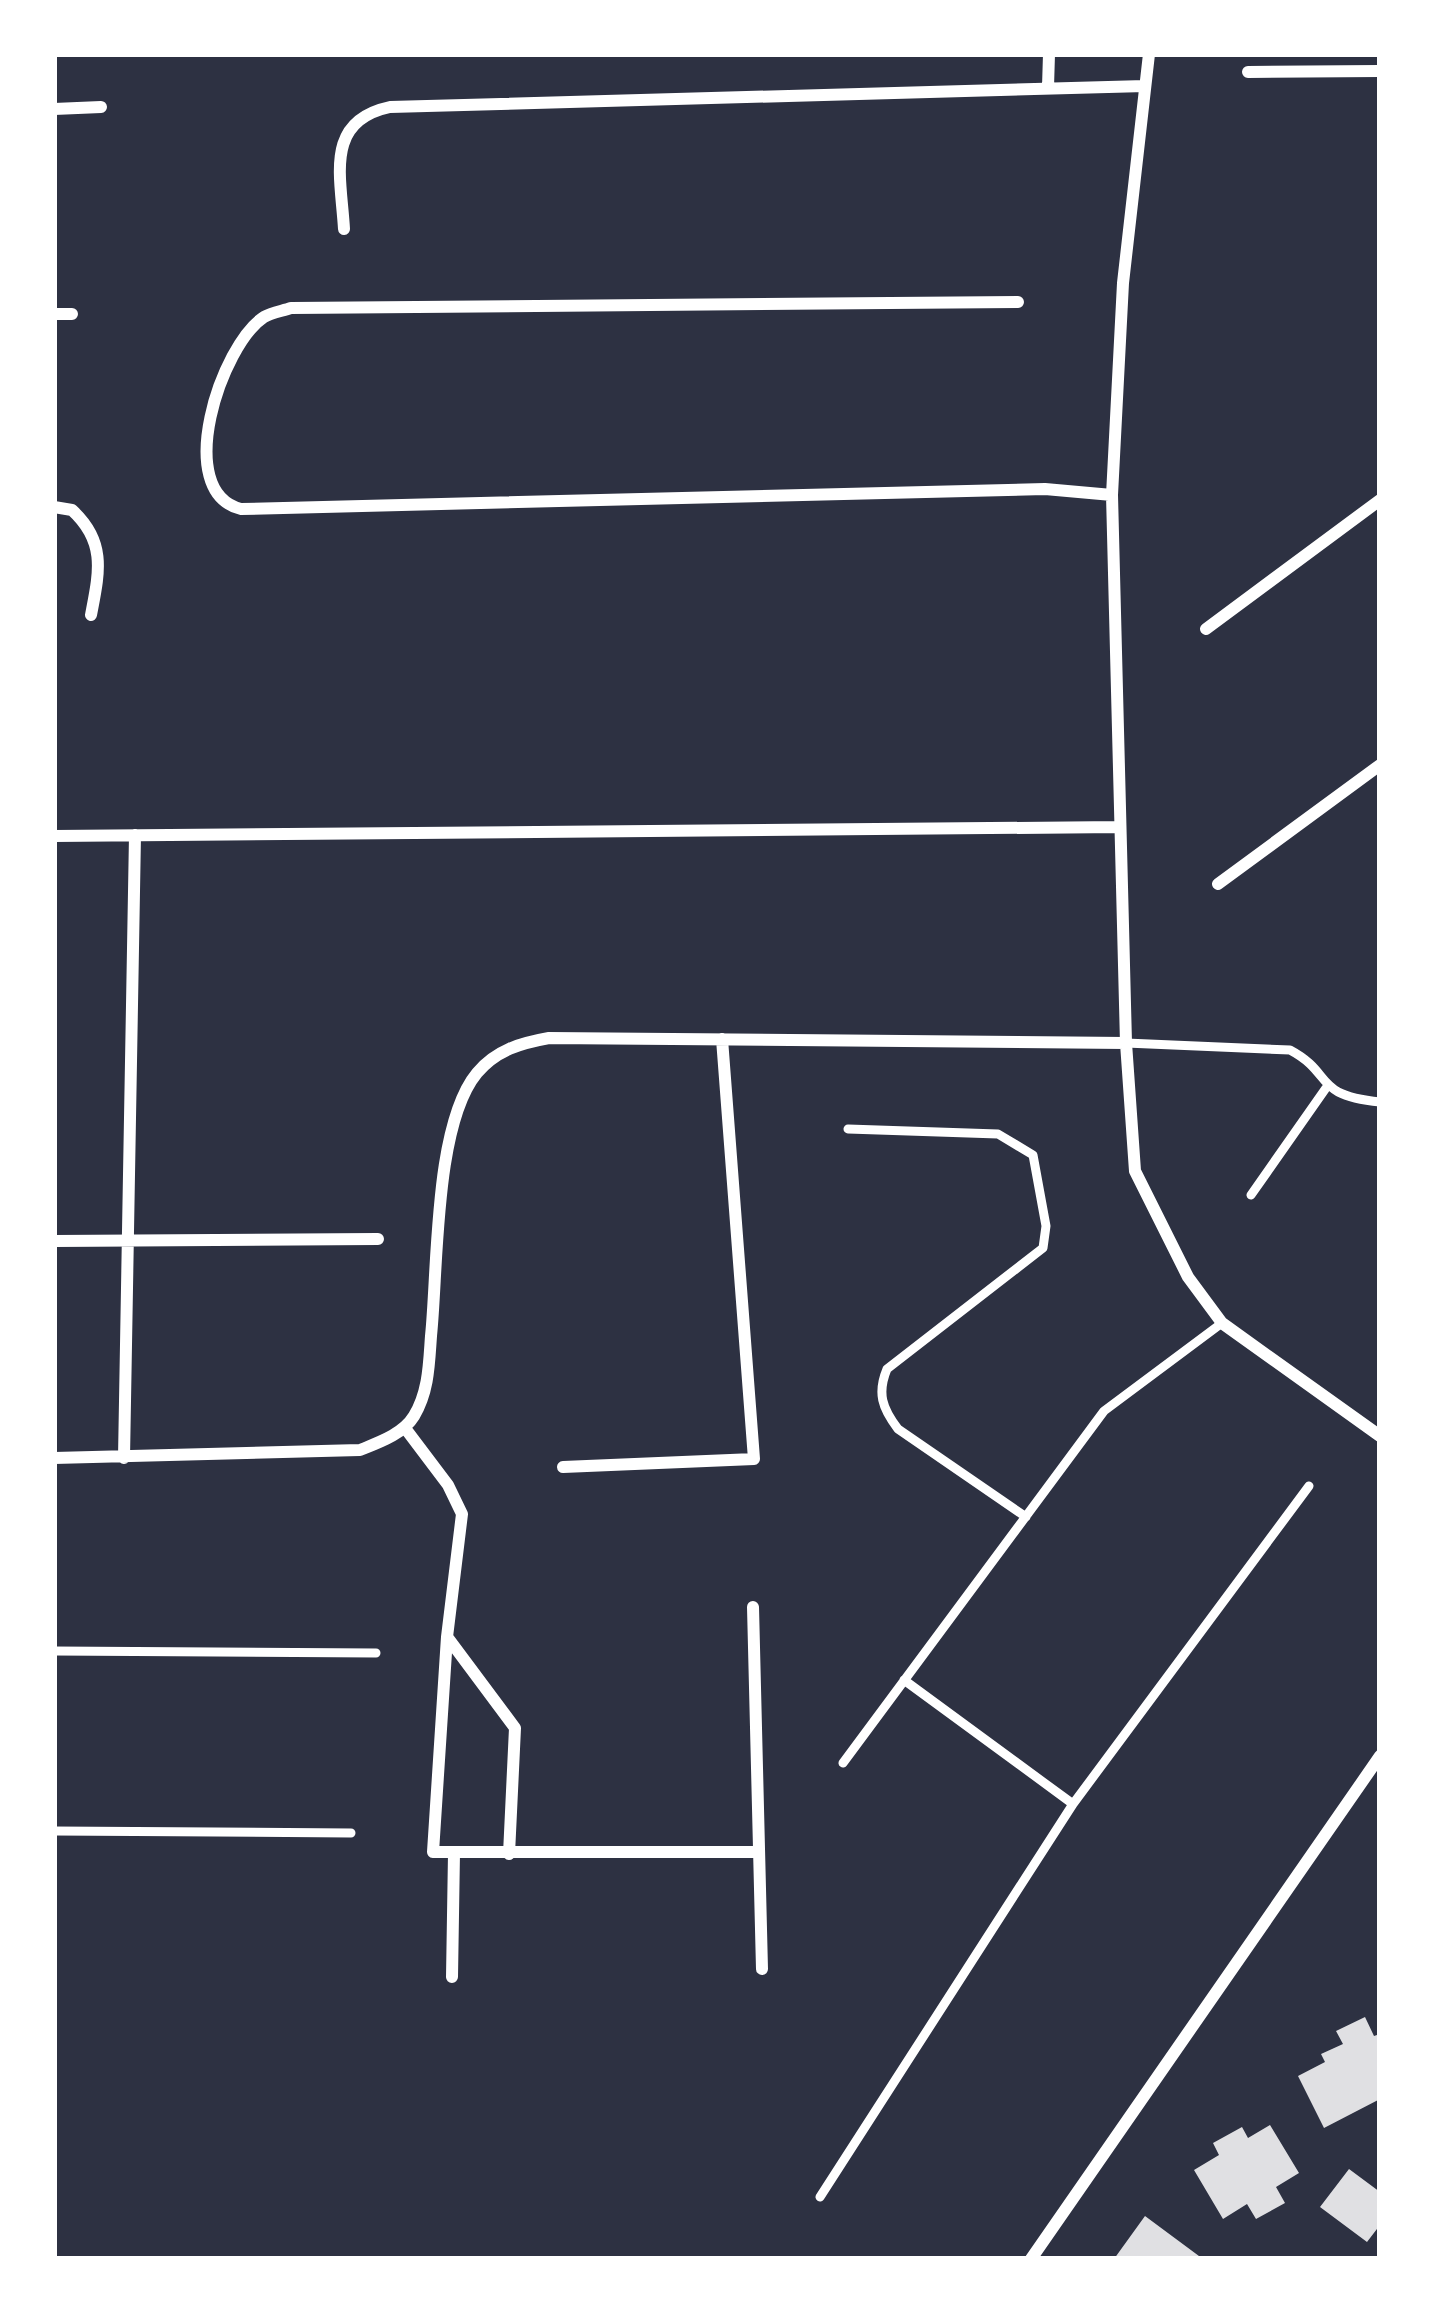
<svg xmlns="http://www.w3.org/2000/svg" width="1434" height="2313" viewBox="0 0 1434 2313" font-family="'Varela Round',sans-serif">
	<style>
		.building { fill: #e0e0e3 }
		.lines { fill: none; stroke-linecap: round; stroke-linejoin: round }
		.service { stroke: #fff; stroke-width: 9 }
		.minor { stroke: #fff; stroke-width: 12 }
	</style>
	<rect width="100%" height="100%" fill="#2d3142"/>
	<!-- building -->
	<path class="building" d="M1365 2017 1374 2036 1380 2034V2099L1324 2128 1298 2076 1325 2062 1321 2054 1343 2044 1336 2031Z
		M1270 2125 1299 2173 1276 2187 1285 2203 1256 2219 1247 2204 1223 2219 1194 2170 1219 2155 1213 2143 1242 2127 1248 2138Z
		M1349 2169 1380 2192V2225L1367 2242 1320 2207Z
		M1145 2216 1203 2259H1114Z"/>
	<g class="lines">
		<!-- service -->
		<path class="service" d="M1126 1043 1290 1050C1335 1074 1311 1095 1380 1102
			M848 1129 998 1134 1033 1155 1046 1226 1043 1248 887 1369C877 1393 882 1408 898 1429L1026 1517
			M1251 1195 1326 1088
			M54 1651 376 1653
			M904 1680 1073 1804 1309 1486
			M843 1763 1104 1411 1222 1323
			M54 1831 351 1833
			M820 2197 1073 1804"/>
		<!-- minor -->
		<path class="minor" d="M1149 54 1123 283 1112 495 1126 1043 1135 1171 1188 1277 1222 1323 1380 1436
			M1248 72 1380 71
			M1048 87 1049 54
			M54 109 101 107
			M344 229C341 176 324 121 390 107L1145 86
			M1018 302 291 308C282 311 271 313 264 317 221 345 172 492 241 509L1045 489 1112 495
			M54 314H72
			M54 507 72 510C107 542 99 573 91 615
			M1206 629 1380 500
			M54 836 1120 827
			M1218 884 1380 765
			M54 1241 378 1239
			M405 1428 448 1485 462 1514 447 1637 433 1852H759
			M54 1458 360 1450C380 1442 403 1434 414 1416 429 1391 429 1363 431 1336 438 1268 434 1125 477 1073 496 1050 521 1043 549 1038L1126 1043
			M124 1458 135 835
			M563 1467 754 1459 722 1039
			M753 1607 762 1969
			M448 1638 515 1728 509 1854
			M452 1977 454 1853
			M1031 2259 1380 1756"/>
	</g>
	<!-- border -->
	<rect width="1434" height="2313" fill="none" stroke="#ffffff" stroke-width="114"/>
</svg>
